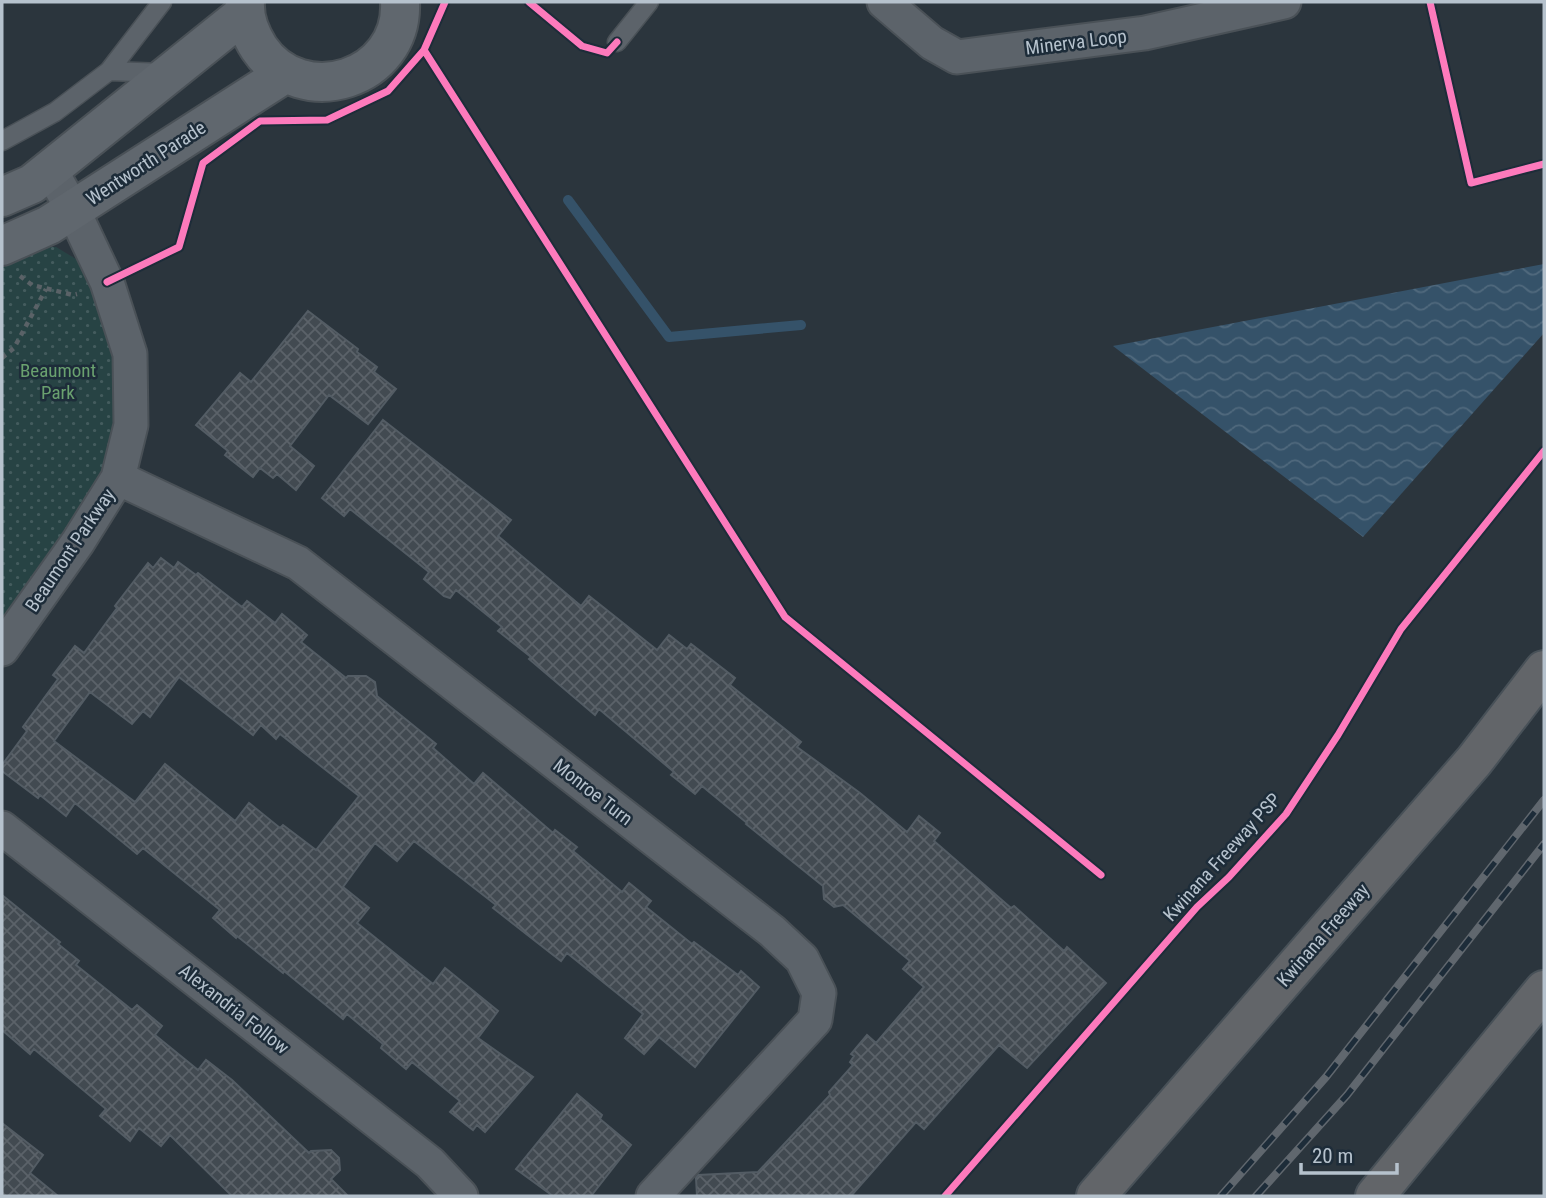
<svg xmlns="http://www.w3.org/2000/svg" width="1546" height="1198" viewBox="0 0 1546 1198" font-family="'Roboto Condensed',sans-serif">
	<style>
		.park { fill: url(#park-dots) }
		.water { fill: url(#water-waves) }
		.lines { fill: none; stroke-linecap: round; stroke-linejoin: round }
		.stream { stroke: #355269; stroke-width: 10 }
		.building { fill: url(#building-cross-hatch); stroke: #535c64; stroke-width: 2; fill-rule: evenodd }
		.lane-casing { stroke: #4a5157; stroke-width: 21 }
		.street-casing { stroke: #4a5157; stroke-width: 37 }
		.secondary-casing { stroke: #4a5157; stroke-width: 42 }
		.highway-casing { stroke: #485158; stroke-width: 42 }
		.path { stroke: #5a6267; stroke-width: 4.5; stroke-dasharray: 5 5; stroke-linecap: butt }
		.lane { stroke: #5c636a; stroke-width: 18 }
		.street { stroke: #5c636a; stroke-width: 33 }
		.secondary { stroke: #60676e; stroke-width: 38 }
		.highway { stroke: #626569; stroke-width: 38 }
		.rail-casing { stroke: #60676e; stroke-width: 8 }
		.rail { stroke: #1d2c39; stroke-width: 5; stroke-dasharray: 16; stroke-linecap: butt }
		.cycleway-casing { stroke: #1d2c39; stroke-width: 11 }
		.cycleway { stroke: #fd7abc; stroke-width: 7 }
		.labels { text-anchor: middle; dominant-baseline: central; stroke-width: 5; stroke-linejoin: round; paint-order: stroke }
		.street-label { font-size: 19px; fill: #b6c2cd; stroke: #1d2c39 }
		.park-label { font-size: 19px; fill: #6aa16f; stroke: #1d2c39 }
	</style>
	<defs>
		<pattern id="park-dots" width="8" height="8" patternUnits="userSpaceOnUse" patternTransform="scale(1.75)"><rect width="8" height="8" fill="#274344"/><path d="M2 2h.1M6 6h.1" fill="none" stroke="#445c5e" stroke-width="1.8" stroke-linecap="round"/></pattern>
		<pattern id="water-waves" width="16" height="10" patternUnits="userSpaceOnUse" patternTransform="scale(1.75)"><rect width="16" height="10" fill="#355269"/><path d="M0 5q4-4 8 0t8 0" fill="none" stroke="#50697d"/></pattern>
		<pattern id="building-cross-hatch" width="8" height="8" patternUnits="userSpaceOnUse" patternTransform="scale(1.75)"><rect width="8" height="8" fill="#424a51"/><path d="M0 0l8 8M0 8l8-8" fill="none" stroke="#5b6269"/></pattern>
	</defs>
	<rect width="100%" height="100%" fill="#2b353d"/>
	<!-- park -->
	<path class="park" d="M28 247H56L81 262 94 282 113 343 117 398 104 475 2 619V258Z"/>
	<!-- water -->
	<path class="water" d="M1544 264V333L1363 537 1113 346Z"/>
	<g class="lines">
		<!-- stream -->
		<path class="stream" d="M568 200 669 337 801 325"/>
	</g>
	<!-- building -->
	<path class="building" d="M308 311 358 349 357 352 377 367 374 372 396 389 368 424 329 395 290 446 314 466 296 490 277 474 273 478 260 468 253 477 225 455 228 451 196 425 240 373 251 382Z
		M383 420 511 520 498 536 581 606 589 596 657 650 669 635 687 649 691 644 735 678 730 685 801 742 797 747 860 793 907 832 919 816 940 833 934 841 1011 908 1014 906 1064 951 1067 947 1106 983 1027 1068 999 1045 924 1129 916 1122 851 1196H697L696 1178 698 1175 758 1172 830 1095 829 1092 853 1065 850 1062 854 1056 851 1054 867 1035 876 1043 924 987 903 969 910 961 843 905 834 907 824 899 823 886 746 824 747 823 702 786 695 794 671 775 674 772 599 709 595 715 529 659 531 657 498 631 502 627 456 590 450 598 444 596 424 579 429 572 350 509 344 516 322 498Z
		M161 558 174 568 178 562 196 575 198 573 242 607 247 601 275 623 282 614 307 635 301 642 346 678 348 676H366L375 682 377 696 436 744 433 748 474 784 483 773 553 833 555 830 577 847 573 851 622 892 629 883 651 901 646 907 692 944 694 942 738 975 741 971 759 987 695 1067 659 1037 644 1054 625 1038 643 1014 567 953 561 961 493 908 496 905 414 841 397 861 375 843 343 887 369 908 357 923 433 984 445 968 498 1011 478 1038 533 1077 485 1132 477 1125 473 1130 450 1112 460 1101 412 1062 406 1069 381 1048 383 1044 347 1014 343 1019 284 971 283 973 237 936 236 938 213 918 220 910 143 848 137 854 75 803 66 816 40 795 38 798 2 771V765L27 731 23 727 58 679 53 675 75 646 84 653 117 608 115 606 148 563 153 568ZM179 677 253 735 261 725 276 739 280 734 359 796 316 850 283 825 280 828 249 803 235 821 165 764 135 802 54 741 90 692 132 724 143 711 150 717Z
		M2 895 60 942 58 944 79 961 76 965 132 1010 137 1005 162 1026 155 1035 198 1070 206 1060 232 1080 309 1153 311 1151 331 1150 339 1158 340 1170 331 1179 348 1196H232L170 1135 161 1146 139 1128 130 1141 100 1116 106 1109 34 1049 30 1054 2 1030Z
		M577 1094 602 1115 600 1119 631 1145 591 1196H553L516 1169Z
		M2 1123 43 1155 30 1173 58 1196H2Z"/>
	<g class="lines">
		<!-- lane casing -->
		<g class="lane-casing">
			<path id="lane" d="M617 42 649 2
				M109 71 162 2
				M2 141 55 112 109 71 165 73"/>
		</g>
		<!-- street casing -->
		<g class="street-casing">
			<path id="street" d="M884 2 932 43 957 57 1145 33 1284 2
				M118 478 298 563 772 931 802 959 819 993 815 1020 653 1196
				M2 649 78 542 118 478 131 425 130 354 107 282 73 210 50 169
				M2 828 430 1163 461 1196"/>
		</g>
		<!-- secondary casing -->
		<g class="secondary-casing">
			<path id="secondary" d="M245 2C244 18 250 34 259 48 302 112 404 79 400 2
				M2 197 32 184 245 13
				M2 246 49 225 286 73"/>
		</g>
		<!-- highway casing -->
		<g class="highway-casing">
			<path id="highway" d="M1096 1196 1474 761 1544 670
				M1375 1196 1544 990"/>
		</g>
		<!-- path -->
		<path class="path" d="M20 276 32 285 73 295 77 294
			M2 358 14 348 46 289"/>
		<!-- lane -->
		<use href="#lane" class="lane"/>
		<!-- street -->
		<use href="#street" class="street"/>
		<!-- secondary -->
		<use href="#secondary" class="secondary"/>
		<!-- highway -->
		<use href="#highway" class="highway"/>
		<!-- rail casing -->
		<g class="rail-casing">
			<path id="rail" d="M1221 1196 1326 1077 1544 800
				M1256 1196 1347 1095 1544 844"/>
		</g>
		<!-- rail -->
		<use href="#rail" class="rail"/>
		<!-- cycleway casing -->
		<g class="cycleway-casing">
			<path id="cycleway" d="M529 2 582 46 607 53 617 42
				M1430 2 1471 183 1544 164
				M424 50 785 617 1101 875
				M107 282 179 247 203 163 260 121 327 120 388 91 424 50 445 2
				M945 1196 1197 907 1229 877 1286 814 1338 735 1401 629 1544 451"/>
		</g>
		<!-- cycleway -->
		<use href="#cycleway" class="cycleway"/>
	</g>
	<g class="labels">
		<!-- street labels -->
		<g class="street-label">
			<text transform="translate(1076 42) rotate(-7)">Minerva Loop</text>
			<text transform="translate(146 163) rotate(-33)">Wentworth Parade</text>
			<text transform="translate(70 550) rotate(-56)">Beaumont Parkway</text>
			<text transform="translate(593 792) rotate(38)">Monroe Turn</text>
			<text transform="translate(1222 857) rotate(-48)">Kwinana Freeway PSP</text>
			<text transform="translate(1323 935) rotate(-49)">Kwinana Freeway</text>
			<text transform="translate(234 1009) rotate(38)">Alexandria Follow</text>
		</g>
		<!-- park labels -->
		<g class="park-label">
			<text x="58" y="370">Beaumont<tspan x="58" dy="22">Park</tspan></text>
		</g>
	</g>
	<!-- border -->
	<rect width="1546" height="1198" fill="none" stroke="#b6c2cd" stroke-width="7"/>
	<!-- scale -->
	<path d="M1301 1163v10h96v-10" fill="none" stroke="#b6c2cd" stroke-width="3.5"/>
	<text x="1312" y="1163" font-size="21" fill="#b6c2cd" stroke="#1d2c39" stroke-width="5" paint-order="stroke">20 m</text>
</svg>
